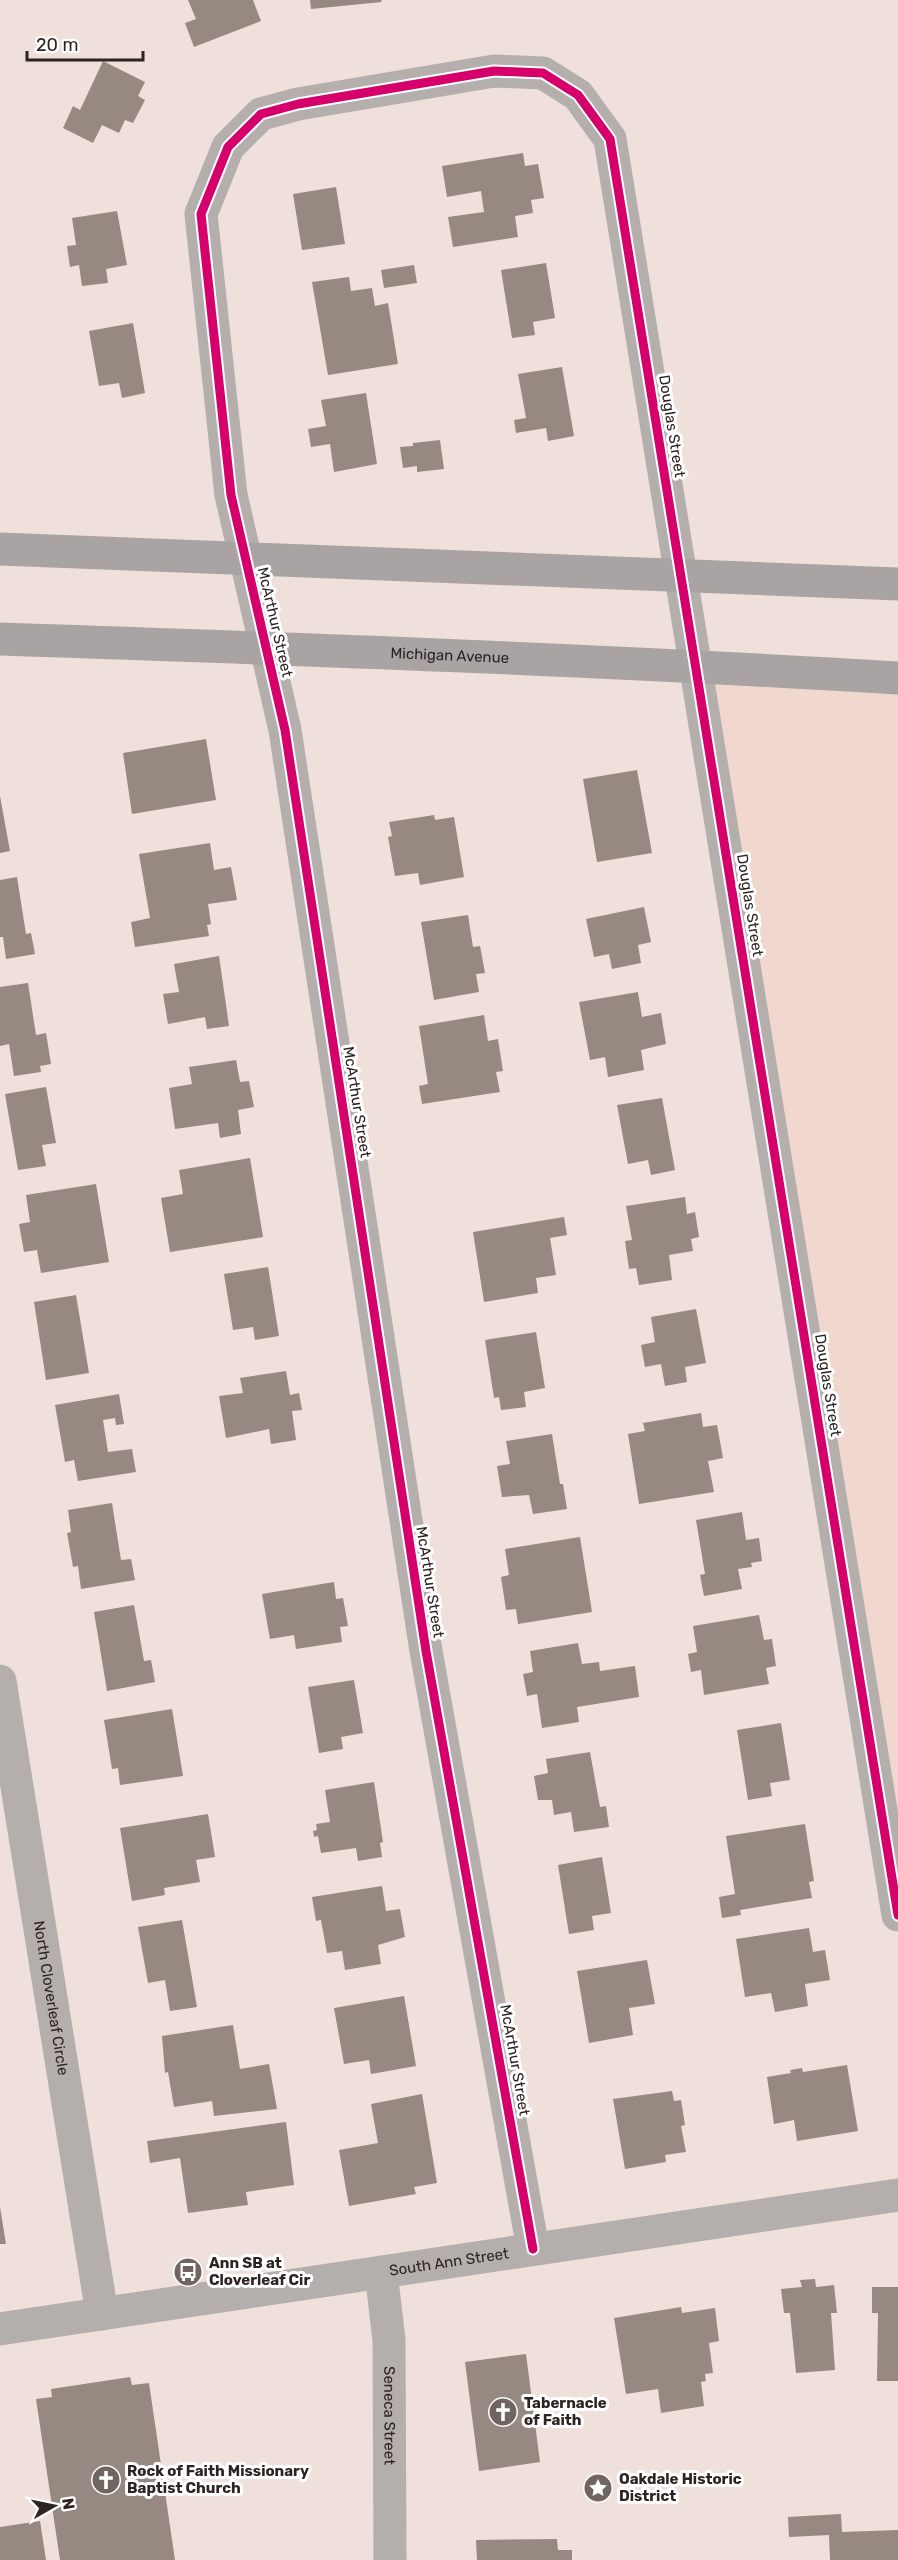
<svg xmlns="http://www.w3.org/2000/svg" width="898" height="2560" viewBox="0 0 898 2560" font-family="Rubik,sans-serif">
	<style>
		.built { fill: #f1d8ce }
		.building { fill: #958981 }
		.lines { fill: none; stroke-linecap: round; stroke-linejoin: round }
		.street { stroke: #b4aead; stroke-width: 33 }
		.secondary { stroke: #a9a4a3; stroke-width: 33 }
		.cycleway-casing { stroke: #fff; stroke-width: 13 }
		.cycleway { stroke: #d6006c; stroke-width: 9 }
		.labels { text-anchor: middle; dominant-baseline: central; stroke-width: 6; stroke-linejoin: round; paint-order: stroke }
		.street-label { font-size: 15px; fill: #2d2320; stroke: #fff }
		.poi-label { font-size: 15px; font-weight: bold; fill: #2d2320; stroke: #fff; text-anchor: start }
	</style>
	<rect width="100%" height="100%" fill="#efe0db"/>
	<!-- built -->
	<path class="built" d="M696 666 898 678V1915Z"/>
	<!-- building -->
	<path class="building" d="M188 0H253L261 21 194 47 185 23 196 19Z
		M310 0H381L382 2 311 9Z
		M103 61 145 82 138 96 145 100 133 123 125 120 119 133 102 125 93 143 63 128 73 106 80 110Z
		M523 153 525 166 538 164 544 198 531 200 533 213 515 216 518 237 453 247 448 217 484 212 481 191 447 197 442 166Z
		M336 187 345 244 302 250 293 194Z
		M117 211 127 265 106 269 108 283 82 286 79 265 70 267 67 246 76 245 72 218Z
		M546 263 555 318 533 322 535 335 512 338 501 270Z
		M414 265 417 283 384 288 381 270Z
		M349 277 351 291 372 288 375 306 388 303 398 364 328 375 312 282Z
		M133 323 145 393 122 398 119 383 99 386 89 331Z
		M562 367 574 436 548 441 546 428 516 433 514 420 526 418 518 374Z
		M366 393 377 464 334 472 330 444 311 447 308 429 326 426 321 400Z
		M440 440 444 469 417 472V466L403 468 400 447 413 446V443Z
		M206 739 216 800 132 814 123 753Z
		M637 770 652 853 597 862 583 779Z
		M0 796 10 851 0 853Z
		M434 815 435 820 454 817 464 877 420 885 418 873 395 876 388 837 392 836 389 822Z
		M210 843 214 870 231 867 237 900 208 904 211 924 207 925 209 936 135 947 131 922 150 918 139 854Z
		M17 877 26 934 31 933 35 954 6 959 3 937H0V880Z
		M644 907 651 942 638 945 641 963 612 969 609 954 594 957 586 919Z
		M468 915 473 947 480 946 485 973 476 974 479 992 434 1000 421 922Z
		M219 956 229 1026 207 1029 205 1017 168 1024 163 994 179 992 174 964Z
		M28 983 36 1035 46 1033 51 1064 40 1066 41 1072 14 1076 9 1044 0 1046V987Z
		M638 992 642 1017 661 1013 666 1044 641 1050 644 1070 608 1077 605 1057 590 1060 579 1002Z
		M484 1015 488 1041 498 1039 503 1071 496 1072 500 1092 422 1104 419 1086 428 1084 419 1026Z
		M236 1060 240 1082 249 1081 254 1107 238 1110 241 1134 220 1138 218 1123 175 1129 169 1088 192 1084 189 1067Z
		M46 1087 56 1143 42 1145 46 1166 18 1170 5 1094Z
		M662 1098 675 1170 651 1175 648 1160 628 1164 617 1105Z
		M250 1158 263 1237 170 1252 161 1198 183 1194 179 1170Z
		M96 1184 109 1262 41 1273 37 1250 24 1252 19 1224 30 1222 26 1195Z
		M685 1197 687 1214 695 1212 699 1237 691 1239 693 1251 669 1255 672 1280 639 1285 636 1268 629 1269 625 1241 632 1240 626 1206Z
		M564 1217 567 1235 550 1238 556 1275 536 1278 538 1293 484 1302 473 1232Z
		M268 1267 279 1336 255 1340 253 1327 233 1330 224 1274Z
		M76 1295 89 1373 46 1380 34 1302Z
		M696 1309 706 1363 685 1367 687 1382 665 1386 661 1364 645 1367 641 1345 655 1342 651 1317Z
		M536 1332 545 1388 524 1392 526 1407 501 1410 499 1397 494 1398 485 1340Z
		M286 1371 290 1395 299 1393 302 1410 292 1411 296 1440 271 1444 269 1429 226 1438 219 1396 243 1393 240 1378Z
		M119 1394 124 1424 116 1425 115 1418 103 1420 108 1452 132 1449 136 1472 78 1481 74 1460 65 1462 55 1405Z
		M701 1413 703 1427 717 1425 723 1458 708 1461 714 1492 639 1504 628 1434 645 1431 643 1423Z
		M552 1434 560 1484H563L567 1509 533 1514 529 1495 502 1497 497 1466 510 1464 506 1441Z
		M112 1503 121 1560 131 1559 135 1580 81 1589 78 1566 73 1567 67 1533 71 1532 68 1510Z
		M742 1512 746 1540 759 1538 762 1561 751 1563 752 1567 738 1569 742 1589 704 1596 700 1575 705 1574 696 1520Z
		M580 1537 592 1612 518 1624 516 1609 506 1610 501 1577 509 1575 505 1549Z
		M334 1582 336 1599 343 1598 348 1626 340 1627 342 1642 296 1649 294 1635 270 1639 262 1594Z
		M134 1605 144 1661 151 1660 155 1682 107 1691 94 1612Z
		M759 1615 764 1640 772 1639 776 1666 766 1668 769 1684 704 1695 701 1670 691 1672 688 1654 697 1652 693 1626Z
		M578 1643 582 1664 599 1662 600 1671 635 1666 639 1697 577 1707 579 1722 542 1728 537 1694 527 1696 523 1674 533 1672 530 1651Z
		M354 1680 363 1733 341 1737 343 1749 319 1753 308 1687Z
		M172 1709 183 1776 120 1785 118 1768 112 1769 104 1720Z
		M781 1723 790 1780 770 1783 772 1796 748 1800 737 1730Z
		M590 1752 600 1807 606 1806 609 1827 574 1832 571 1812 554 1815 552 1800H538L534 1776 548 1773 546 1759Z
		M374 1782 383 1842 380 1843 382 1857 358 1861 356 1848 321 1853 318 1836 314 1837 313 1831 317 1830 316 1824 330 1822 325 1790Z
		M208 1814 215 1857 196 1860 200 1882 164 1888 165 1895 132 1901 120 1828Z
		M805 1824 814 1881 809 1882 812 1898 740 1910 741 1915 722 1918 719 1897 735 1894 726 1836Z
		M602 1857 611 1913 592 1916 594 1930 569 1934 558 1865Z
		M382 1886 386 1911 400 1909 405 1937 378 1945 381 1964 345 1970 342 1951 327 1953 321 1920 316 1921 312 1897Z
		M182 1920 197 2007 170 2011 165 1980 148 1983 138 1927Z
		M809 1928 813 1952 825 1950 830 1980 805 1984 808 2006 775 2012 771 1993 745 1997 736 1939Z
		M647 1960 655 2004 629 2008 633 2035 589 2043 577 1971Z
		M404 1996 416 2066 371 2074 369 2060 344 2064 334 2008Z
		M233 2025 240 2069 269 2064 277 2109 214 2116 212 2101 174 2107 168 2072 165 2073 162 2036Z
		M847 2065 858 2131 797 2141 794 2120 774 2124 767 2077 791 2073 790 2070 802 2068 803 2072Z
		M672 2091 674 2101 681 2100 685 2125 681 2126 686 2152 665 2155 666 2162 625 2169 613 2099Z
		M422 2094 437 2183 414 2187 416 2194 349 2206 339 2150 378 2143 371 2104Z
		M286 2122 294 2185 246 2192 248 2205 188 2213 180 2158 150 2163 147 2141Z
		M0 2207 6 2244H0Z
		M815 2279 816 2287 834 2285 837 2313H831L835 2370 796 2373 790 2313H784L781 2289 802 2287 800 2280Z
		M872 2287H898V2381H877L878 2313H872Z
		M681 2307 682 2313 715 2308 719 2341 709 2343 713 2373 705 2374 706 2381 701 2382 704 2406 661 2413 658 2389 626 2394 614 2318Z
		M526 2354 540 2462 479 2471 465 2362Z
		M130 2377 132 2385 149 2383 175 2560H60L36 2399 52 2397 51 2389Z
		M841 2514 842 2532 898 2530V2560H830L829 2535 789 2537 788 2517Z
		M40 2521 46 2560H0V2527Z
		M557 2539 558 2550H572V2560H477L476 2540Z"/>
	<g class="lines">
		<!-- street -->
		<g class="street">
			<path id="s1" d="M0 1681 102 2314"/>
			<path d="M533 2249 426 1651 285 730 231 495 201 214 228 147 261 114 298 104 494 71 543 73 578 95 610 139 898 1915"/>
			<path id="s2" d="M381 2272 389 2340 390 2560"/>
			<path id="s3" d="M0 2329 898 2195"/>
		</g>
		<!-- secondary -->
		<g class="secondary">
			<path d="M0 549 898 584"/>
			<path id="s4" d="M0 639C300 649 599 660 898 678"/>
		</g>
		<!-- cycleway casing -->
		<g class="cycleway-casing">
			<path id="cycleway" d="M533 2249 426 1651 285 730 231 495 201 214 228 147 261 114 298 104 494 71 543 73 578 95 610 139 898 1915"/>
		</g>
		<!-- cycleway -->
		<use href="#cycleway" class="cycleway"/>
	</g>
	<!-- icons -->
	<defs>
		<g id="bus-disc" transform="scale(1.5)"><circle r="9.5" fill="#716561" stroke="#fff"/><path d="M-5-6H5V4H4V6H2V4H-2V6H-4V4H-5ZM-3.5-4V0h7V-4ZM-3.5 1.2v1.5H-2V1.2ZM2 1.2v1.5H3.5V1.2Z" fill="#fff"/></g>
		<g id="church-disc" transform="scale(1.5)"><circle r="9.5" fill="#716561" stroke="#fff"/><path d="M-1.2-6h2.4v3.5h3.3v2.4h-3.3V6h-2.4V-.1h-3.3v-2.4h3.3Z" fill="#fff"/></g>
		<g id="sight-disc" transform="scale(1.5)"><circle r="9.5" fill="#716561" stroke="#fff"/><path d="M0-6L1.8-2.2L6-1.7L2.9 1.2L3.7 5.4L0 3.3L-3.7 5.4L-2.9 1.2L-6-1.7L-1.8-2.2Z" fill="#fff"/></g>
	</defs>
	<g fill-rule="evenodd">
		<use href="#bus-disc" x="188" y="2272"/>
		<use href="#church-disc" x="503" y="2412"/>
		<use href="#church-disc" x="106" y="2480"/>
		<use href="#sight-disc" x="598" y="2488"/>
	</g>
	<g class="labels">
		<!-- street labels -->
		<g class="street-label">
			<text transform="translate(672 426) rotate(81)">Douglas Street</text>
			<text transform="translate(275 622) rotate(77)">McArthur Street</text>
			<text stroke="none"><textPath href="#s4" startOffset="450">Michigan Avenue</textPath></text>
			<text transform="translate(750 905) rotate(81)">Douglas Street</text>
			<text transform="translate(357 1102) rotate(81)">McArthur Street</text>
			<text transform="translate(828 1385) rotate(81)">Douglas Street</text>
			<text transform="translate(430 1582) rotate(81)">McArthur Street</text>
			<text stroke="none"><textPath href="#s1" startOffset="321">North Cloverleaf Circle</textPath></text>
			<text transform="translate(515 2060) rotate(80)">McArthur Street</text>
			<text stroke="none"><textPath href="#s3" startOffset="454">South Ann Street</textPath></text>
			<text stroke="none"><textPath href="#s2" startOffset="144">Seneca Street</textPath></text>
		</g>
		<!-- poi labels -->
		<g class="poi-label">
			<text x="209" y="2263">Ann SB at<tspan x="209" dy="17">Cloverleaf Cir</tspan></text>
			<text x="524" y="2403">Tabernacle<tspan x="524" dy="17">of Faith</tspan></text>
			<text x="127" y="2471">Rock of Faith Missionary<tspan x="127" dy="17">Baptist Church</tspan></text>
			<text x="619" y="2479">Oakdale Historic<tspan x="619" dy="17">District</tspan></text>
		</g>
	</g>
	<!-- north arrow -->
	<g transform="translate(54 2506) rotate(81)" stroke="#ffffff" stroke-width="4.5" paint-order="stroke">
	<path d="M0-4.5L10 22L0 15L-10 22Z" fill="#2d2320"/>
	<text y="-9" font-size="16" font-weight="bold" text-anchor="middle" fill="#2d2320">N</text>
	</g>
	<!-- scale -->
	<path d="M27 51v9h116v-9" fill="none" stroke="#2d2320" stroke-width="3"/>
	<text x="36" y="51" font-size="18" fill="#2d2320" stroke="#ffffff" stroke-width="4.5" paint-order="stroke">20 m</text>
</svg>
